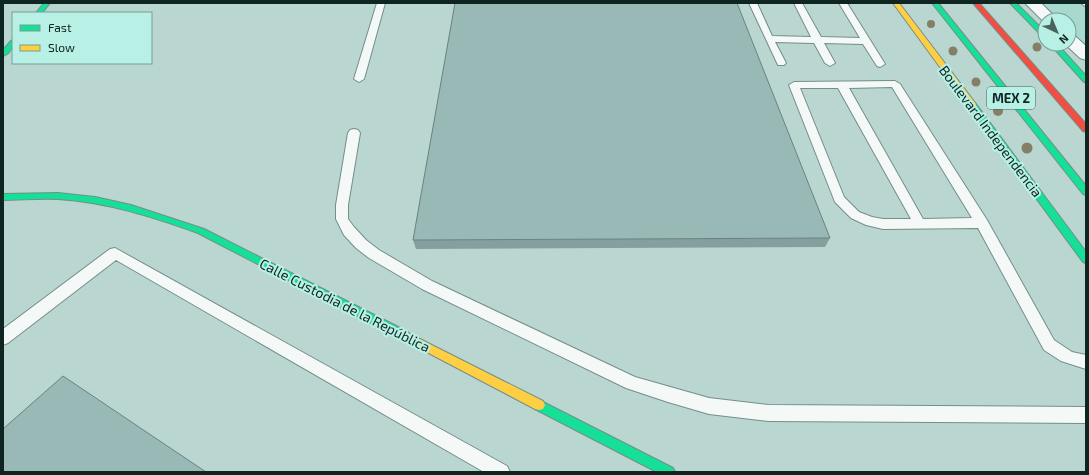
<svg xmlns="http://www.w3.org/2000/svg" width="1089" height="475" viewBox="0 0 1089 475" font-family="'Exo 2',sans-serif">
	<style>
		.built { fill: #a8d9d0 }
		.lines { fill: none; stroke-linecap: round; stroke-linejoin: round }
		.lane-casing { stroke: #768d89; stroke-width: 2 }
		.street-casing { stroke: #768d89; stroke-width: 2 }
		.fast-casing { stroke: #768d89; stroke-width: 2 }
		.slow-casing { stroke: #768d89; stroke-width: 2 }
		.jam-casing { stroke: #768d89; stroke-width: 2 }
		.lane { fill: #f4f9f8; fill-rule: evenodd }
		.street { fill: #f4f9f8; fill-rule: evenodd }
		.fast { fill: #16e098; fill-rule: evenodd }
		.slow { fill: #ffcf43; fill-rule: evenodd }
		.jam { fill: #f24e42; fill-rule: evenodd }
		.tree { fill: #867f67 }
		.wall { fill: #849f9d }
		.building { fill: #99b9b7; stroke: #6b8280 }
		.labels { text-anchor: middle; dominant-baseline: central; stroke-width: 4; stroke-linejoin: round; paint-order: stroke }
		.shield { fill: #b8f0e5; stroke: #42625c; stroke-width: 1 }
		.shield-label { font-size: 13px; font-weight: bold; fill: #0f2522 }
		.street-label { font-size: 14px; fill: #0f2522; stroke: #b8f0e5 }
	</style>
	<rect width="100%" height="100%" fill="#b9d6d0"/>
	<!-- built -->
	<path class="built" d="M1035 3H1086V54L1069 37V20H1052Z"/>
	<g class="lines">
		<!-- lane casing -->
		<g class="lane-casing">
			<path id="lane" d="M377 3H385L364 79 359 82 354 79Z
				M749 3H757L772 36 811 37 794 3H802L821 37 860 38 839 3H847L885 64 880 67 877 66 863 44 824 43 835 63 830 66 825 63 814 43 775 42 786 63 784 65H778Z
				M1081 3H1086V7Z
				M895 81 900 84 987 220 1054 340 1072 352 1086 355V369L1061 361 1044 350 978 228 883 229 866 225 851 218 835 202 789 85 794 82ZM892 87 972 218 923 219 849 88ZM800 88H838L911 219H883L872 217 859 212 844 197Z
				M354 129 358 130 360 133 348 205V219L354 227 366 240 379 250 432 281 635 377 709 398 768 405 1086 407V423L768 421 709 414 668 402 626 388 422 289 369 258 356 248 344 235 336 219V205L348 133 350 130Z
				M115 248 507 466 510 472H484L116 260 8 343 3 345V329L110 249Z"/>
		</g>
		<!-- street casing -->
		<g class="street-casing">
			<path id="street" d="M1025 3H1041L1058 20H1045V23Z
				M1069 34 1075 36 1086 46V60L1080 58 1065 44H1069Z"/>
		</g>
		<!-- fast casing -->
		<g class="fast-casing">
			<path id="fast" d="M44 3H50L42 13H36Z
				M932 3H938L1086 186V195L1083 194Z
				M1010 3H1016L1045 32V38L1043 37Z
				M13 40C13 47 10 54 3 56V50L11 41Z
				M1050 44H1057L1086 76V82H1084Z
				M970 104H976L1086 252V263L1083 262 970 108Z
				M58 193 95 197 131 205 204 229 408 332 409 335 408 338 404 339 400 338 198 233C153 217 107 202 58 199 40 198 21 200 3 200V194Z
				M539 400 673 468 675 472H657L535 409 533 405 535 401Z"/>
		</g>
		<!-- slow casing -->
		<g class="slow-casing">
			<path id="slow" d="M893 3H899L976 104V108H970Z
				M404 331 543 401 545 405 543 409 539 410 535 409 400 338 399 335 400 332Z"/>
		</g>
		<!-- jam casing -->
		<g class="jam-casing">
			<path id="jam" d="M973 3H979L1086 124V132L1083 131Z"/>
		</g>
		<!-- lane -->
		<use href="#lane" class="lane"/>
		<!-- street -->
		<use href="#street" class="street"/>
		<!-- fast -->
		<use href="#fast" class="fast"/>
		<!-- slow -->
		<use href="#slow" class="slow"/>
		<!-- jam -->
		<use href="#jam" class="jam"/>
	</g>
	<!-- trees -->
	<g class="tree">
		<circle cx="931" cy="24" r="4"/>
		<circle cx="1037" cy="47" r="4.5"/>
		<circle cx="953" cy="51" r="4.5"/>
		<circle cx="976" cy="82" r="4.5"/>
		<circle cx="998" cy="111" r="5"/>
		<circle cx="1027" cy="148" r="5.5"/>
	</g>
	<!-- wall -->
	<path class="wall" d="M830 238 825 247 416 249 413 240Z"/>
	<!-- building -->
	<path class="building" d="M455 3H737L830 238 413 240Z
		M63 376 206 472H3V429Z"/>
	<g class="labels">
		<!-- shield labels -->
		<rect class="shield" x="987" y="87" width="48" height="22" rx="3"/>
		<g class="shield-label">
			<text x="1011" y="98">MEX 2</text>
		</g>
		<!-- street labels -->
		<g class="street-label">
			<text transform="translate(991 131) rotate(53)">Boulevard Independencia</text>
			<text transform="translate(345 305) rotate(27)">Calle Custodia de la República</text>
		</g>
	</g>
	<!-- border -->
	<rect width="1089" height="475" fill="none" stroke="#0f2522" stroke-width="8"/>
	<!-- legend -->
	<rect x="12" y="12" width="140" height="52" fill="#b8f0e5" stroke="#749f97"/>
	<rect x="20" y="25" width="20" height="6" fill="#16e098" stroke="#749f97"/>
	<text x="48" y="32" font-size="12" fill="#0f2522">Fast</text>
	<rect x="20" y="45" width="20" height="6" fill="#ffcf43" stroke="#749f97"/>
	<text x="48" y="52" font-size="12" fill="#0f2522">Slow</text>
	<!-- north arrow -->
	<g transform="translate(1057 32) rotate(136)"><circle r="19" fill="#b8f0e5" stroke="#749f97"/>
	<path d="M0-3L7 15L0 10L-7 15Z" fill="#4a635f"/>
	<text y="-6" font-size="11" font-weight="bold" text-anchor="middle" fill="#0f2522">N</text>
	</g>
</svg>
